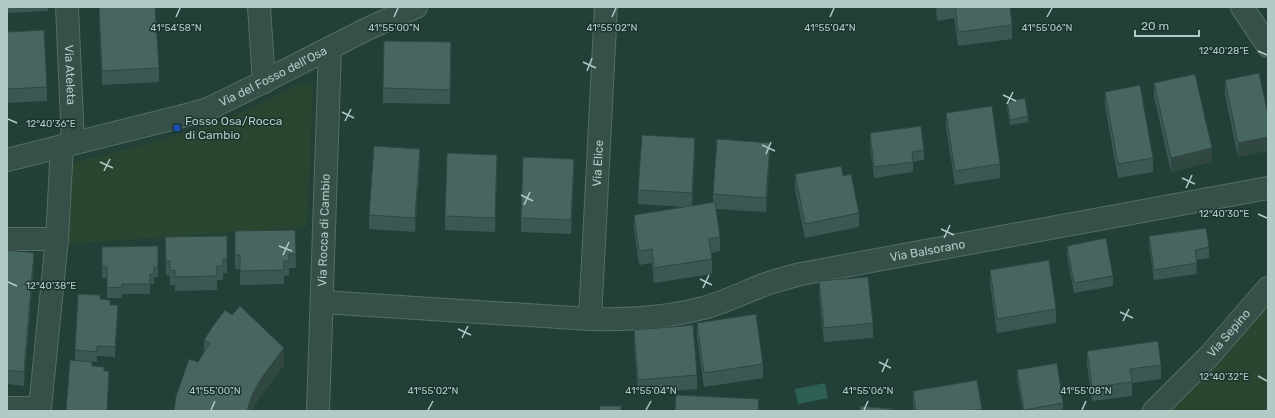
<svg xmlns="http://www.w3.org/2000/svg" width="1275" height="418" viewBox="0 0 1275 418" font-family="Rubik,sans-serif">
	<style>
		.green { fill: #2a4630 }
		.water { fill: #2e5f53 }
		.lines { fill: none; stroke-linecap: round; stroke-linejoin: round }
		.minor-casing { stroke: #546d67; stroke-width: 24 }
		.minor { stroke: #364f49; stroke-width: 22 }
		.wall { fill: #3c5852 }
		.shaded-wall { fill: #314742 }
		.building { fill: #46665f; stroke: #314742 }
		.ticks { fill: none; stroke: #b2cac5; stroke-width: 1.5 }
		.transit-dot { fill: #1a4fb4; stroke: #1b342e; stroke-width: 1.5 }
		.labels { text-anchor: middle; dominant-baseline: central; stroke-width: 3; stroke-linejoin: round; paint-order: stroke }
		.street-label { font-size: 12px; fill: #b2cac5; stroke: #1b342e }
		.poi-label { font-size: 12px; fill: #b2cac5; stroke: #1b342e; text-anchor: start }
		.ticks-label { font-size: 10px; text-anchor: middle; fill: #b2cac5; stroke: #1b342e; stroke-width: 3; stroke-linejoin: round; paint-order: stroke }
	</style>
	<rect width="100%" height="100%" fill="#223f38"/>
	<!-- green -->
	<path class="green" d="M308 84 313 88 307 227 66 244 72 163 125 150 207 127 239 114 291 88 300 85Z
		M1268 288V411H1151Z"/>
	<!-- water -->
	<path class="water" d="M825 383 828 398 798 404 795 389Z"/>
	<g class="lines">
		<!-- minor casing -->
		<g class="minor-casing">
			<g id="minor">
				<path id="s1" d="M67 7 73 143"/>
				<path d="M259 7 264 82"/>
				<path d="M1242 7 1268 46"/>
				<path id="s2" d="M7 160 179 117 208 109 253 87 367 29 416 7"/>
				<path d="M7 239H57"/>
				<path id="s3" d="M322 302 590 319C628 320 666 318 703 308 725 302 745 292 766 284 778 280 789 277 801 274L1268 188"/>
				<path id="s4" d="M590 319 606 7"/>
				<path d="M7 408H40L57 239 62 146"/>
				<path id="s5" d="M318 411 330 48"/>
				<path id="s6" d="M1154 411 1210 355 1268 288"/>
			</g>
		</g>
		<!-- minor -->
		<use href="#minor" class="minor"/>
	</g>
	<!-- wall -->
	<path class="wall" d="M7 7H48V11L7 13Z
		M99 7 159 68V82L102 85 99 20Z
		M936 7H1010L1012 25V39L958 46 954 18 937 21Z
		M7 32 47 87V101L7 103Z
		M451 57 450 104 383 103V88Z
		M1225 80 1268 115 1238 157 1225 95Z
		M1154 83 1212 162 1171 172 1154 97Z
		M1105 92 1153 158V172L1118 178 1105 106Z
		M1007 102 1028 116V122L1010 125 1007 107Z
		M946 113 1000 164V178L955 185 946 127Z
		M870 133 924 150V160L913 162V172L874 178 870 144Z
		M695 152 692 206 713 203V194L770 157 766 212 716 209 720 237V251L711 253 712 259V274L654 283 652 263 639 265 634 229V215L685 207 638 204V190Z
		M420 163 415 232 369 229V215Z
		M497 169 495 232 445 230V216Z
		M574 173 571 234 521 232V218Z
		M795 174 859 213V227L805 238 795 189Z
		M295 230 296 268H289V275L284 276V284L240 285V269H235V231Z
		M227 236V273H223V280H217V290L175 291V285H170V276L166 275 165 237Z
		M1149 236 1209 247V258L1196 260 1197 274 1154 280 1149 246Z
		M158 246V277H154V284H150V294H122V298H107V278H102V247Z
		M1067 246 1113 276V286L1074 293 1067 256Z
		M7 250 34 267 24 386 7 384Z
		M990 270 1056 309V323L997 333 990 284Z
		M819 281 873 323V338L824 342 819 295Z
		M100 299 110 305 118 315 115 357 97 356V362L75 360V350Z
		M697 323 763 364V378L704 387 697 337Z
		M634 330 697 375V389L638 394 634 344Z
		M204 340 284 365 262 394 198 362 204 352Z
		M1087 351 1161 365V379L1132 383V396L1092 401 1087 365Z
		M1017 370 1063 403V411H1023L1017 380Z
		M913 391 982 409V411H914L913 402Z"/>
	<!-- shaded-wall -->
	<path class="shaded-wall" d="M1268 137V151L1238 157V143Z
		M695 138V152L692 207V193Z
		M770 143V157L766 212V198Z
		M1212 148V162L1171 172V158Z
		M420 149V163L415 232V218Z
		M497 155V169L495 232V218Z
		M574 159V173L571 234V220Z
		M34 253V267L24 386V372Z
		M118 305V315L115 357V347Z
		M284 348V365L262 394 252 411H247L252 395 262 377Z
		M109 371V385L107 411Z"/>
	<!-- building -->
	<path class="building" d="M99 7H155L159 68 102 71Z
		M955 7H1010L1012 25 958 32Z
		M44 30 47 87 7 89V32Z
		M384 41 451 42 450 90 383 88Z
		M1259 73 1268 115V137L1238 143 1225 80Z
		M1195 74 1212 148 1171 158 1154 83Z
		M1140 85 1153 158 1118 164 1105 92Z
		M1025 98 1028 116 1010 120 1007 102Z
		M992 106 1000 164 955 171 946 113Z
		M921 126 924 150 912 152 913 162 874 167 870 133Z
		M642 135 695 138 692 193 638 190Z
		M717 139 770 143 766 198 713 194Z
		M374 146 420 149 415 218 369 215Z
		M447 153 497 155 495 218 445 216Z
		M523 157 574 159 571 220 521 218Z
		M841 166 843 176 851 174 859 213 805 224 795 174Z
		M715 202 720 237 709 239 712 259 654 268 652 249 639 251 634 215Z
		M1206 228 1209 247 1195 250 1197 263 1154 270 1149 236Z
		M295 230 296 254H289V261H284V270L240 271V255H235V231Z
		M227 236V259H223V266H217V276L175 277V270L170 271V261H166L165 237Z
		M1106 238 1113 276 1074 283 1067 246Z
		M158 246V267H154V274H150V284H122V287L107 288V267H102V247Z
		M7 250 34 253 24 372 7 370Z
		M1049 260 1056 309 997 319 990 270Z
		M868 277 873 323 824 328 819 281Z
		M78 294 100 295V299L110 300V305H118L115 347 97 346V352L75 350Z
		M240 306 284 348 262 377 252 395 247 411H174L176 396 189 359 198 362 210 343 204 340 213 326 225 310 232 315Z
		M756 314 763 364 704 373 697 323Z
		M693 325 697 375 638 380 634 330Z
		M1158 341 1161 365 1130 369 1132 382 1092 387 1087 351Z
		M70 360 92 362V366L104 367V371H109L107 411H66Z
		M1057 363 1063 403 1024 410 1017 370Z
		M977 380 982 409 968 411H916L913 391Z
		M676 395 759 399 758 411H675Z
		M600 406H621V411H600Z
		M860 406 892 409V411H860Z"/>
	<!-- ticks -->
	<path class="ticks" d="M176 17 180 8M394 17 398 8M612 17 616 8M830 17 834 8M1047 17 1052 8M1258 51 1267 55M583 62 596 68M587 71 592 58M1003 95 1016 101M1007 104 1013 92M342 112 354 118M8 119 17 123M345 121 351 109M762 145 775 151M766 154 771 142M100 162 113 168M104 171 110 159M1182 178 1195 184M1186 188 1192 175M521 195 533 201M524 205 530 192M1258 214 1267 218M941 229 954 235M944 238 950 225M279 246 292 251M283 255 289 242M700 279 712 285M8 282 17 286M703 288 709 275M1120 312 1133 318M1123 321 1129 309M458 329 471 335M462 338 468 326M879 362 891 368M882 372 888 359M1258 376 1267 381M211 410 215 401M428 410 433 401M646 410 651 401M864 410 868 401M1082 410 1086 401"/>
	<!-- markers -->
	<rect class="transit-dot" x="173" y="124" width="8" height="8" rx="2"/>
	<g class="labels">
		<!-- street labels -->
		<g class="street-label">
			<text stroke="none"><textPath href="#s1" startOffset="68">Via Ateleta</textPath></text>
			<text stroke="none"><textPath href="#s2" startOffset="280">Via del Fosso dell'Osa</textPath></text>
			<text stroke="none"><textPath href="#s4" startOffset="156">Via Elice</textPath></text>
			<text stroke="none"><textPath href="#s5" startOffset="181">Via Rocca di Cambio</textPath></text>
			<text stroke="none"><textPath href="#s3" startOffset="615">Via Balsorano</textPath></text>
			<text stroke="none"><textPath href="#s6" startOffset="108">Via Sepino</textPath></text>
		</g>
		<!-- poi labels -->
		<g class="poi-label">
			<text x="185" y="121">Fosso Osa/Rocca<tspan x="185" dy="14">di Cambio</tspan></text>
		</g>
	</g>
	<g class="ticks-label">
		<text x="394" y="31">41°55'00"N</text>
		<text x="612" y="31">41°55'02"N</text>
		<text x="830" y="31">41°55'04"N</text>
		<text x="1047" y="31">41°55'06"N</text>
		<text x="176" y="31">41°54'58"N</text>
		<text x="1224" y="54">12°40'28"E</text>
		<text x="51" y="127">12°40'36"E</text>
		<text x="1224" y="217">12°40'30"E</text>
		<text x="51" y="289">12°40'38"E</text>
		<text x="1224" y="380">12°40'32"E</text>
		<text x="215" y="394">41°55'00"N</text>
		<text x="433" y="394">41°55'02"N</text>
		<text x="651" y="394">41°55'04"N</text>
		<text x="868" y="394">41°55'06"N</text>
		<text x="1086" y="394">41°55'08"N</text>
	</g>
	<!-- border -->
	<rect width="1275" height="418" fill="none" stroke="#b2cac5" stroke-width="16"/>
	<!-- scale -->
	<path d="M1135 30v6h64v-6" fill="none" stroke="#b2cac5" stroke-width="2"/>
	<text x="1141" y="30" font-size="12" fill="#b2cac5" stroke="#1b342e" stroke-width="3" paint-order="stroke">20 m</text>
</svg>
